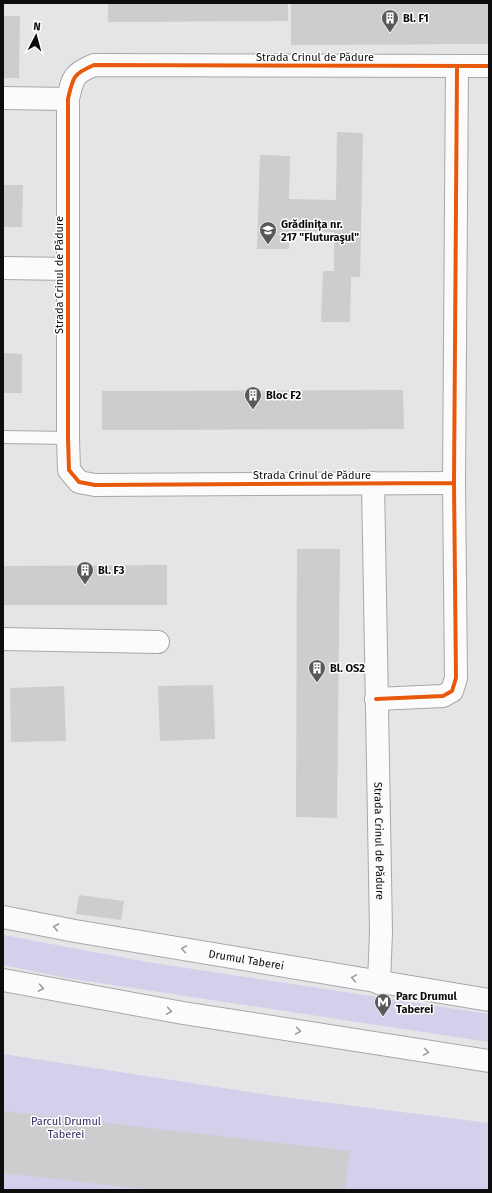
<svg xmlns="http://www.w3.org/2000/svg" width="492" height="1193" viewBox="0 0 492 1193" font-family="'Fira Sans',sans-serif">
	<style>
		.green { fill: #d2d0ea }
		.building { fill: #cdcdcf }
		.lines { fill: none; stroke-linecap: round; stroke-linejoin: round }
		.service-casing { stroke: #a8a8aa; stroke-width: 14 }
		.minor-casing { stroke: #a8a8aa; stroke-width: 24 }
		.secondary-casing { stroke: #a8a8aa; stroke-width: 24 }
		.service { stroke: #fbfbfb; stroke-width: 12 }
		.minor { stroke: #fbfbfb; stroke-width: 22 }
		.secondary { stroke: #fbfbfb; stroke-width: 22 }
		.cycleway-casing { stroke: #fff; stroke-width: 6 }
		.cycleway { stroke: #e8590c; stroke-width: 4 }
		.oneway { stroke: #9c9c9c }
		.labels { text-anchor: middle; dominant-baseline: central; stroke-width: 3; stroke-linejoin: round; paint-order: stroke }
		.poi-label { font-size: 11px; font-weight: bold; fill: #0d0d0e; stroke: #fff; text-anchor: start }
		.street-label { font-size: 11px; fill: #0d0d0e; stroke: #fff }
		.park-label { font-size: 11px; fill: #342a65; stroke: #fff }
	</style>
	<rect width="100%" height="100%" fill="#e5e5e7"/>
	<!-- green -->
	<path class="green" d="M3 935 147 962 489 1014V1042L67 978 3 965Z
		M3 1054 275 1096 489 1123V1190H3Z"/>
	<!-- building -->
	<path class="building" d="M108 3H288V21L108 22Z
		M489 3V44L291 45V4Z
		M3 16H20L19 78H3Z
		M337 132 363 133 360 277H351L350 322H321L323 271H334V232L289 231V249H257L260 155 290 156 289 199 336 200Z
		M3 185H23L22 227H3Z
		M3 353 22 354V393H3Z
		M403 390 404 429 102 430V391Z
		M297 549H340L337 818 296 817Z
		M167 565V605H3V566Z
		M213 685 215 739 160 741 158 686Z
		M64 686 66 741 11 742 10 688Z
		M79 895 124 901 121 920 76 914Z
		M3 1111 350 1151 345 1190H151L3 1173Z"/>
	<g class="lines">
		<!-- service casing -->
		<g class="service-casing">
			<path id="service" d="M3 437 68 438"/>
		</g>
		<!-- minor casing -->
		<g class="minor-casing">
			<g id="minor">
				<path d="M3 98 68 99"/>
				<path d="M3 268 68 269"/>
				<path id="s1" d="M373 483 381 932 379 983"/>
				<path d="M454 483 95 485 79 482 69 470 68 438V99C73 77 73 74 94 65L489 66"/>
				<path d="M3 639 158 642"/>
				<path d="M376 699 443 696 452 691 456 678 454 483 457 66"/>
			</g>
		</g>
		<!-- secondary casing -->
		<g class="secondary-casing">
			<g id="secondary">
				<path id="s2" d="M3 917 75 931 489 1000"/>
				<path d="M3 980 183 1013 489 1061"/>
			</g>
		</g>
		<!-- service -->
		<use href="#service" class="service"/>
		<!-- minor -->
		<use href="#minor" class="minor"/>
		<!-- secondary -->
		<use href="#secondary" class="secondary"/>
		<!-- cycleway casing -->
		<g class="cycleway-casing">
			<path id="cycleway" d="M454 483 95 485 79 482 69 470 68 438V99C73 77 73 74 94 65L489 66
				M376 699 443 696 452 691 456 678 454 483 457 66"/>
		</g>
		<!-- cycleway -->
		<use href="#cycleway" class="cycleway"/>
	</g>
	<!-- one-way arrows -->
	<defs><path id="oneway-chevron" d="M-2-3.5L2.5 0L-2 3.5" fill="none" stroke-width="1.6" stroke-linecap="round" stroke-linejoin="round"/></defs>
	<g class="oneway">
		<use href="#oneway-chevron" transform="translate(56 927) rotate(-169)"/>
		<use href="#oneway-chevron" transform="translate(184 949) rotate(-170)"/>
		<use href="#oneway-chevron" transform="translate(354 978) rotate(-170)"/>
		<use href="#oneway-chevron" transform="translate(41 988) rotate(10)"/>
		<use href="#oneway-chevron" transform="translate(169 1011) rotate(10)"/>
		<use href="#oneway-chevron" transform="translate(298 1031) rotate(9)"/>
		<use href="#oneway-chevron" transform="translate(426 1052) rotate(9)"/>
	</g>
	<!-- icons -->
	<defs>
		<g id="building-pin" transform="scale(0.9)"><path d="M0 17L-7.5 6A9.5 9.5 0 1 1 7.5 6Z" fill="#59595a" stroke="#fff"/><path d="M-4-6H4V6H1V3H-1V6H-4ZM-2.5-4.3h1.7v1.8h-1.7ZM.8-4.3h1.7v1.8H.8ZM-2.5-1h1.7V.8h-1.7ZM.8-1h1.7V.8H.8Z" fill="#fff"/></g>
		<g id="school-pin" transform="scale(0.9)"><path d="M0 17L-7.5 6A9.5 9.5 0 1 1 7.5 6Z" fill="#59595a" stroke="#fff"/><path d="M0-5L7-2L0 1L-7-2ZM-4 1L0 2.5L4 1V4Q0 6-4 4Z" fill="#fff"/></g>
		<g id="metro-pin" transform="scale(0.9)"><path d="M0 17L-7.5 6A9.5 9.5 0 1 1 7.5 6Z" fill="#59595a" stroke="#fff"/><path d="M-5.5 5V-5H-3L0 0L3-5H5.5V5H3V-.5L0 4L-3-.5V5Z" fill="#fff"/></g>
	</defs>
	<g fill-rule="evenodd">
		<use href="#building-pin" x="390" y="18"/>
		<use href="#school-pin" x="268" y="230"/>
		<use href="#building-pin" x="253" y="395"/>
		<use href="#building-pin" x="85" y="570"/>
		<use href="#building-pin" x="317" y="668"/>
		<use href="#metro-pin" x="383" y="1002"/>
	</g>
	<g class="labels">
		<!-- poi labels -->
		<g class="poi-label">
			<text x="403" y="18">Bl. F1</text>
			<text x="281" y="224">Grădinița nr.<tspan x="281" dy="13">217 "Fluturaşul"</tspan></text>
			<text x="266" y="395">Bloc F2</text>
			<text x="98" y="570">Bl. F3</text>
			<text x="330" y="668">Bl. OS2</text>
			<text x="396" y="996">Parc Drumul<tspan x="396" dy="13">Taberei</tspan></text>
		</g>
		<!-- street labels -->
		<g class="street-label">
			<text x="315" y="57">Strada Crinul de Pădure</text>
			<text transform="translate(59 275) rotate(-90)">Strada Crinul de Pădure</text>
			<text x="312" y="475">Strada Crinul de Pădure</text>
			<text stroke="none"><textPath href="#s1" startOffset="358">Strada Crinul de Pădure</textPath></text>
			<text stroke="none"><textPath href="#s2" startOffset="247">Drumul Taberei</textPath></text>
		</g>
		<!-- park labels -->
		<g class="park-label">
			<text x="66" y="1121">Parcul Drumul<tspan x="66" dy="13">Taberei</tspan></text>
		</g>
	</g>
	<!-- border -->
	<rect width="492" height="1193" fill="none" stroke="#0d0d0e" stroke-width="8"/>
	<!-- north arrow -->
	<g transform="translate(36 36) rotate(6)" stroke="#ffffff" stroke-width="3" paint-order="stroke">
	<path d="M0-3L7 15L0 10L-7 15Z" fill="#0d0d0e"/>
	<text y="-6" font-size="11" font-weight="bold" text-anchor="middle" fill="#0d0d0e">N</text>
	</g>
</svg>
